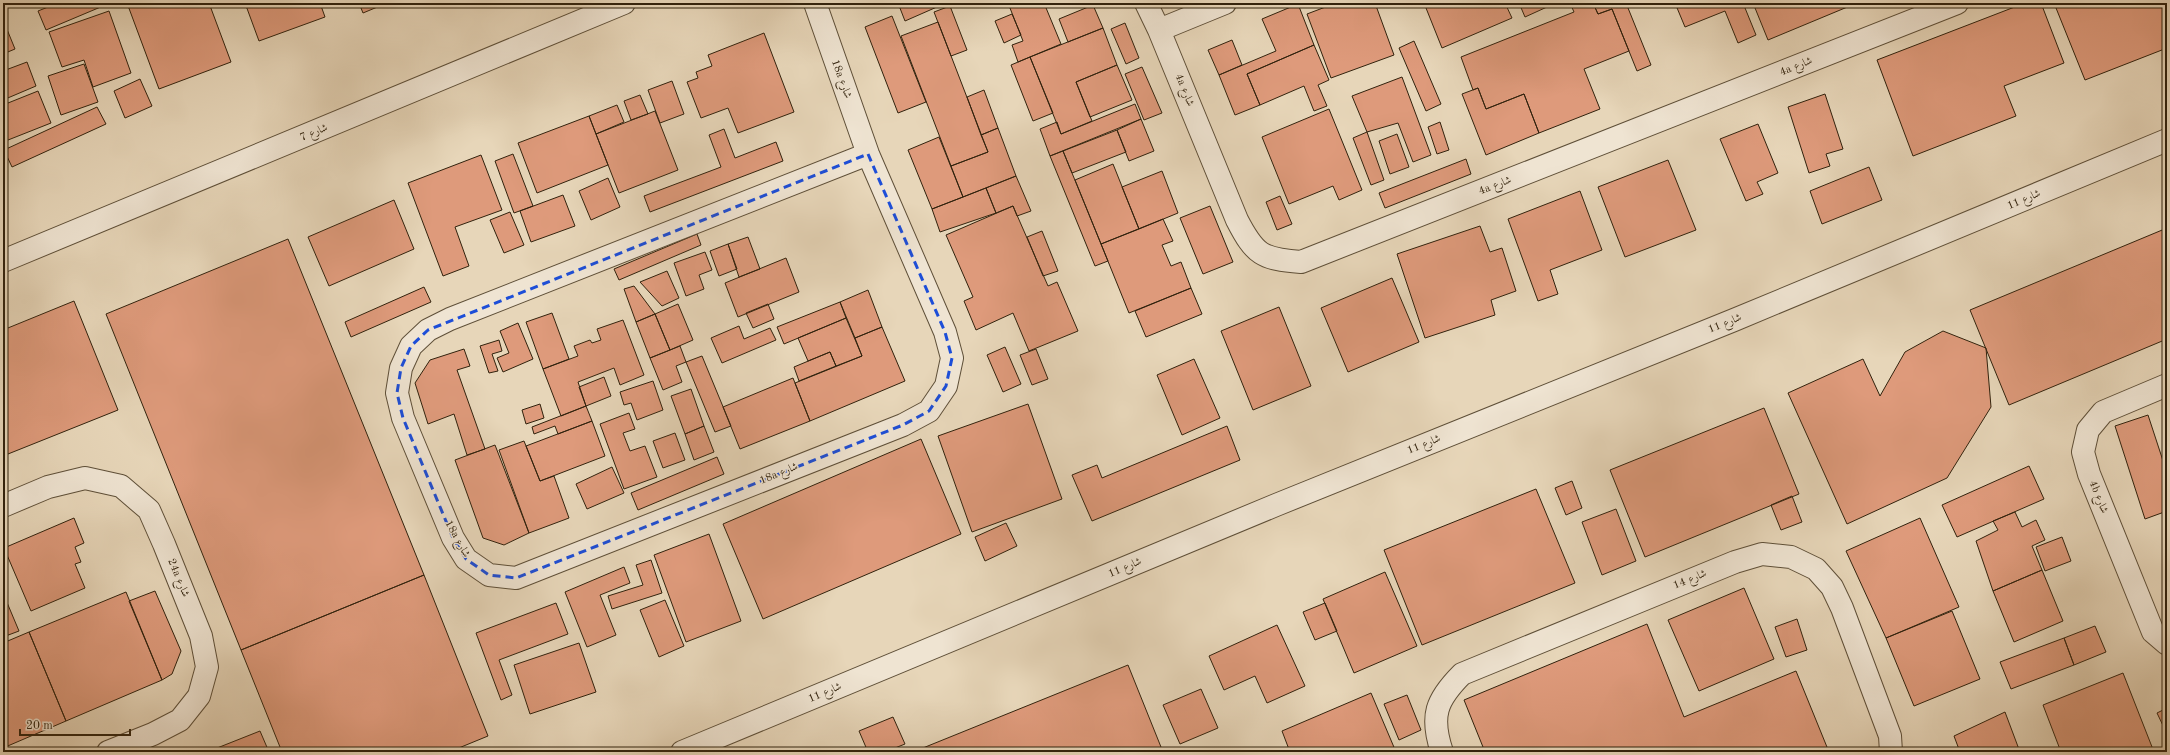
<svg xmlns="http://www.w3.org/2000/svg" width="2170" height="755" viewBox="0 0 2170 755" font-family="'Old Standard TT',Amiri,serif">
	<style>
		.building { fill: #de9a7b; stroke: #31220d }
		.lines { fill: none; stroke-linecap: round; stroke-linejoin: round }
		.minor-casing { stroke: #5e4f38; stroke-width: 24 }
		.minor { stroke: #efe4d2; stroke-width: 22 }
		.marked { fill: none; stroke: #1d4ed8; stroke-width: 3; stroke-dasharray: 8 5; stroke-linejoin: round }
		.labels { text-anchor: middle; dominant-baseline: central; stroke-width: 3; stroke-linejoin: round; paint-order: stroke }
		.street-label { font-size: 11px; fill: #31220d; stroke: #efe4d2 }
	</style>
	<rect width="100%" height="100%" fill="#e7d6b9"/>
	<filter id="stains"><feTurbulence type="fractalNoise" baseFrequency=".005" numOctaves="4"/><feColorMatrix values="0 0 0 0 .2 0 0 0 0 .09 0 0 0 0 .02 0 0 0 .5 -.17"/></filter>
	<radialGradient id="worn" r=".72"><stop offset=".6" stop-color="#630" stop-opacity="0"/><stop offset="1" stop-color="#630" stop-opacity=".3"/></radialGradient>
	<!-- building -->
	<path class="building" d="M58 3H102L103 6 46 30 38 11Z
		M127 3H209L231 62 159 89Z
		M245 3H320L325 17 259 41Z
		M359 3H387L363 13Z
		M898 3H946L905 21Z
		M1008 3H1044L1061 44 1018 62 1012 45 1023 41Z
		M1336 3H1375L1394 55 1331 78 1307 14Z
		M1424 3H1505L1512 18 1442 48Z
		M1519 3H1546L1547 7 1525 17Z
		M1570 3H1593L1598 14 1612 9 1629 51 1584 69 1600 109 1539 133 1524 94 1486 109 1478 88 1473 90 1461 57 1574 12Z
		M1593 3H1626L1651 65 1637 71 1612 9 1598 14Z
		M1675 3H1743L1756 35 1738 43 1725 11 1685 27Z
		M1753 3H1857L1768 40Z
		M2025 3H2041L2064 63 2004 86 2016 116 1913 156 1877 60Z
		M2054 3H2167V48L2085 80Z
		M1298 4 1314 45 1247 74 1260 105 1235 115 1219 75 1276 51 1262 19Z
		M1093 5 1103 28 1068 42 1059 19Z
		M950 6 967 50 951 56 934 12Z
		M109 11 131 73 93 87 84 60 62 67 49 32Z
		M1012 14 1021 35 1004 43 995 21Z
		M892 16 926 102 898 113 865 27Z
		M4 22 15 49 3 54V23Z
		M938 22 988 152 951 166 901 36Z
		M1125 23 1139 58 1126 64 1111 29Z
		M1103 28 1117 65 1076 82 1092 121 1061 134 1030 57Z
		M764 33 794 112 738 133 728 108 701 118 687 82 698 78 696 72 712 66 708 55Z
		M1232 40 1242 65 1219 75 1208 50Z
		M1414 41 1441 104 1426 111 1399 48Z
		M1314 45 1329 80 1318 85 1327 106 1314 111 1304 86 1260 105 1247 74Z
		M1030 57 1053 113 1033 121 1011 65Z
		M27 62 36 86 3 100V71Z
		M84 64 98 102 61 115 48 76Z
		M1117 65 1132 100 1090 117 1076 82Z
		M1142 67 1162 113 1144 120 1125 74Z
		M1402 77 1431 155 1413 162 1398 123 1367 132 1352 96Z
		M140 79 152 106 125 118 114 91Z
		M672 81 684 114 660 123 648 90Z
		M1478 88 1486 109 1524 94 1539 133 1486 155 1462 94Z
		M984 90 998 128 981 135 967 97Z
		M38 91 51 123 3 142V105Z
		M1825 94 1843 149 1826 154 1830 166 1809 173 1788 107Z
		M640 95 648 114 631 120 624 101Z
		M1135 104 1141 119 1050 156 1040 129 1057 122 1061 134Z
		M617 105 624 122 596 134 589 116Z
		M97 107 106 124 12 167 4 150Z
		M1329 109 1362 190 1339 200 1333 186 1289 204 1262 137Z
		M655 111 678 170 619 193 596 134Z
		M589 116 608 165 537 193 518 143Z
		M1141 119 1154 151 1129 161 1117 130Z
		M1440 122 1449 150 1437 154 1428 127Z
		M1758 124 1778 173 1757 182 1763 194 1746 201 1720 139Z
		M998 128 1016 176 963 197 951 166 988 152 981 135Z
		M724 129 735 158 776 142 783 161 650 212 644 196 721 167 709 135Z
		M1117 130 1126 152 1072 173 1063 151Z
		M1367 132 1384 180 1371 185 1353 138Z
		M1397 134 1409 167 1390 174 1379 141Z
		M939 137 963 197 932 209 908 150Z
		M1063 151 1108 261 1095 266 1050 156Z
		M513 154 533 206 514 213 495 161Z
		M481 155 502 210 455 227 469 266 443 276 408 183Z
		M1466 159 1471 174 1385 208 1379 193Z
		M1668 160 1696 230 1625 257 1598 187Z
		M1113 164 1139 229 1101 244 1075 180Z
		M1869 167 1882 200 1822 224 1810 191Z
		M1162 171 1178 213 1139 229 1122 187Z
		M1016 176 1031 211 1017 216 1013 206 996 213 986 188Z
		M608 178 620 207 591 220 579 191Z
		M986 188 996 213 940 232 932 209Z
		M1580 191 1602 250 1550 270 1558 294 1538 301 1508 219Z
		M563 195 575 226 531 242 520 211Z
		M1280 196 1292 224 1277 230 1266 202Z
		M394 200 414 249 329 286 308 237Z
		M1013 206 1048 286 1057 282 1078 331 1029 351 1013 313 976 330 964 301 973 297 946 235Z
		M1210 206 1233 262 1203 274 1180 218Z
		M510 212 524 245 504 253 490 220Z
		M1163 219 1173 241 1162 245 1171 266 1181 262 1191 288 1129 313 1101 244Z
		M1480 226 1490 252 1502 248 1516 291 1491 300 1495 315 1425 338 1397 254Z
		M2167 228V339L2009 405 1970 310Z
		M1042 231 1058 271 1043 276 1027 237Z
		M697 234 701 245 619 280 614 269Z
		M748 237 760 269 739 277 728 244Z
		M288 239 424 575 241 650 106 314Z
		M728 244 737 269 719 276 710 251Z
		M705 252 712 270 699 275 704 289 686 296 674 263Z
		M786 258 799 292 738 317 725 283Z
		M667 271 679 298 662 306 640 282Z
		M1392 278 1419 342 1348 372 1321 308Z
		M634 286 655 314 636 322 624 289Z
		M424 287 431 302 351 337 345 322Z
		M1191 288 1202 314 1146 337 1135 311Z
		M868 290 882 327 855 338 840 302Z
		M74 301 118 410 3 456V330Z
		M840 302 846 318 784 344 777 327Z
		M678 304 693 340 670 350 655 314Z
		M768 304 774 319 753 328 746 313Z
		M1279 307 1311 386 1253 410 1221 331Z
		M552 313 569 359 543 369 526 322Z
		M655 314 670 350 650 358 636 322Z
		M846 318 862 356 836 366 830 352 808 361 798 338Z
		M623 320 644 375 620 385 614 368 578 382 586 406 561 416 543 369 578 356 574 346 590 340 592 343 601 340 597 329Z
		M518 323 533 359 503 372 497 358 509 353 500 331Z
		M739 326 744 339 770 328 776 340 722 363 711 338Z
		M882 327 905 381 810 421 795 383 862 356 855 338Z
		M1943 331 1986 348 1991 407 1947 478 1847 524 1788 393 1863 359 1880 396 1905 352Z
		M499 340 502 351 492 354 498 371 489 373 480 346Z
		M680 346 686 362 676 366 682 382 663 390 650 358Z
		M1005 347 1021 384 1003 392 987 355Z
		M464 349 470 366 457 370 485 449 467 455 454 414 428 424 415 383 430 360Z
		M1036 349 1048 379 1032 385 1020 355Z
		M830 352 836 366 799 381 794 367Z
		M702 356 731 426 715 432 686 362Z
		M1194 359 1220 418 1182 435 1157 375Z
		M604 377 611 396 586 406 579 387Z
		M793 378 810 421 740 449 723 407Z
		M653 381 663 410 637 420 631 403 624 405 620 392Z
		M691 389 704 426 685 434 671 396Z
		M540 404 544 418 526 424 522 410Z
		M1028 404 1062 499 972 532 938 436Z
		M586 406 592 421 558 434 555 426 534 434 532 427Z
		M1764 408 1799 494 1645 557 1610 470Z
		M629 413 635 429 623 433 630 451 645 446 657 477 624 489 600 424Z
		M2148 415 2167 473V511L2145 519 2115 426Z
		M592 421 605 456 540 481 526 446Z
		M704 426 714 452 694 460 685 434Z
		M1227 426 1240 460 1092 521 1072 475 1097 465 1102 478Z
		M675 433 685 460 663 468 653 441Z
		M921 439 961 534 763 619 723 524Z
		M524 441 540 481 554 476 569 518 529 533 499 450Z
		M495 445 529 533 504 545 483 538 455 460Z
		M717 457 724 474 638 510 631 493Z
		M2029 466 2044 499 1957 537 1942 505Z
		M612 467 624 493 587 509 576 484Z
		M1572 481 1582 508 1566 515 1555 488Z
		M1536 489 1575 583 1422 645 1384 550Z
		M1792 496 1802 522 1781 530 1771 505Z
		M1616 509 1636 561 1602 575 1582 522Z
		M2015 512 2022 527 2036 520 2045 540 2032 546 2042 570 1993 591 1976 541 1998 530 1993 521Z
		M74 518 84 543 75 547 81 562 75 564 85 588 31 611 4 548Z
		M1920 518 1959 607 1886 638 1846 551Z
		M1006 523 1017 546 985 561 975 537Z
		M709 534 741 621 686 642 654 555Z
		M2062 537 2071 561 2045 571 2036 547Z
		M651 560 662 593 612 609 608 596 643 585 636 565Z
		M624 567 630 583 600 595 616 635 587 647 565 592Z
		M2042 570 2063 621 2014 642 1993 591Z
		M1385 572 1417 646 1354 673 1323 599Z
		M424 575 488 736 449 752H282L241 650Z
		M1744 588 1774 659 1699 691 1668 620Z
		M155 591 181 651 172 674 162 680 129 601Z
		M126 592 162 680 66 721 29 632Z
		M3 593 19 631 3 637Z
		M665 600 684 646 659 657 640 610Z
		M556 603 568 634 499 660 512 695 501 700 476 633Z
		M1325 603 1337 631 1315 640 1303 612Z
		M1952 611 1980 679 1914 706 1886 638Z
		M1797 619 1807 650 1786 657 1775 627Z
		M1647 624 1684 717 1796 671 1829 752H1485L1464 700Z
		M1277 625 1305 686 1267 703 1255 676 1224 690 1209 656Z
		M2095 626 2106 652 2074 665 2064 638Z
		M29 632 66 721 3 748V643Z
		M2064 638 2074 665 2011 689 2000 662Z
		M579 643 596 692 530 714 514 665Z
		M1128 665 1163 752H913Z
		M2123 673 2154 752H2061L2043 705Z
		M1201 689 1218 728 1180 744 1163 705Z
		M1371 693 1396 752H1290L1282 731Z
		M1407 695 1421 730 1399 740 1384 704Z
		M2167 708V734L2157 713Z
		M2005 712 2020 752H1960L1954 736Z
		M893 717 905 744 885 752H868L859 731Z
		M260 731 269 752H207Z"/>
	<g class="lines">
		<!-- minor casing -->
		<g class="minor-casing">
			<path id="minor" d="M815 3 868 154 945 332 952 358 946 386 929 411 903 425 516 578 489 575 466 559 453 538 403 418 397 393 401 368 411 346 428 330 450 319 868 154
				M1146 3 1159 30 1237 220C1255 255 1262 259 1301 262L1957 3
				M1159 30 1225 3
				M3 261 624 3
				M2167 385 2103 412 2088 430 2083 452 2089 474 2153 632 2167 644
				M3 506 48 487 85 478 121 486 149 510 164 544 201 636 207 667 199 696 180 720 153 734 108 752
				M682 752 1276 505 1734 320 2167 140
				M1442 752C1430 716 1436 700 1462 674L1735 562 1762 554 1791 557 1816 569 1832 587 1842 608 1890 736 1891 752"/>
		</g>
		<!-- minor -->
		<use href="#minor" class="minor"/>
	</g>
	<!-- marked area -->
	<path class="marked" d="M868 154 945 332 952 358 946 386 929 411 903 425 516 578 489 575 466 559 453 538 403 418 397 393 401 368 411 346 428 330Z"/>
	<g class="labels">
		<!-- street labels -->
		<g class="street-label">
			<text transform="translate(1796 67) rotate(-22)">4a شارع</text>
			<text transform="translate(841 79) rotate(70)">18a شارع</text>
			<text transform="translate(1184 90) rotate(68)">4a شارع</text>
			<text transform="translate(314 133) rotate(-23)">شارع 7</text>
			<text transform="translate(1495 186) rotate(-21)">4a شارع</text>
			<text transform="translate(2024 200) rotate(-23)">شارع 11</text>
			<text transform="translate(1725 324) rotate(-22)">شارع 11</text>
			<text transform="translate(1424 445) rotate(-22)">شارع 11</text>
			<text transform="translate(779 474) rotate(-22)">18a شارع</text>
			<text transform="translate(2098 497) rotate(68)">4b شارع</text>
			<text transform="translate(457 539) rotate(61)">18a شارع</text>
			<text transform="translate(1125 568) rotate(-23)">شارع 11</text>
			<text transform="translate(178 578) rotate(68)">24a شارع</text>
			<text transform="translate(1690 580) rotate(-22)">شارع 14</text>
			<text transform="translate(825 693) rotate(-23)">شارع 11</text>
		</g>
	</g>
	<!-- margin -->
	<rect width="2170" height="755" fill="none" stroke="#e7d6b9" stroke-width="16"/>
	<rect x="4" y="4" width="2162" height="747" fill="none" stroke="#31220d" stroke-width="2"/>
	<rect x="8" y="8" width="2154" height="739" fill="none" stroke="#31220d"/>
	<!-- scale -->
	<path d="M20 729v6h110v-6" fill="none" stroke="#31220d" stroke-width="2"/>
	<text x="26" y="729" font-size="12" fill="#31220d" stroke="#efe4d2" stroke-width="3" paint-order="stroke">20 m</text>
	<rect width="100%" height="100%" filter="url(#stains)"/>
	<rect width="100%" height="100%" fill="url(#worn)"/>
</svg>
